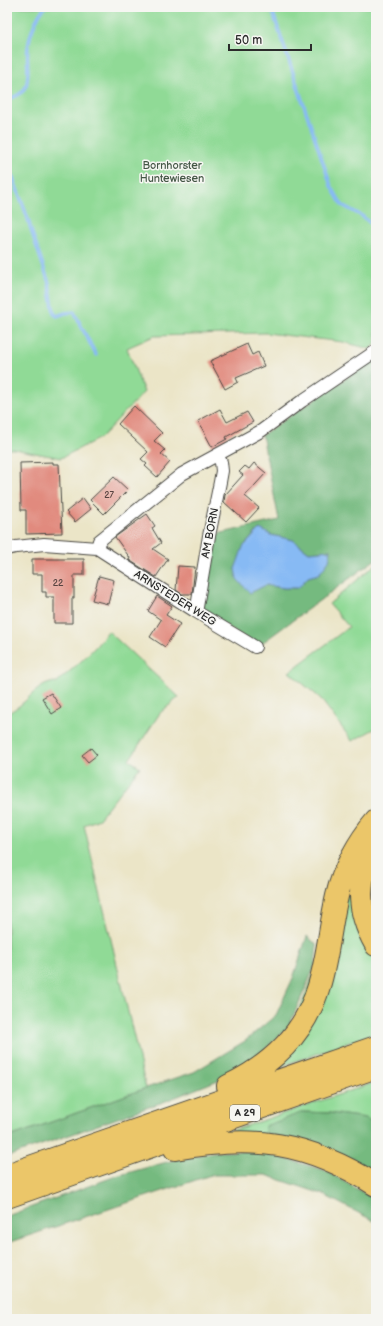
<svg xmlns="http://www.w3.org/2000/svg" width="383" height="1326" viewBox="0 0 383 1326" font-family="'Balsamiq Sans',sans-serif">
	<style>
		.green { fill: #90da96; stroke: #5e8260 }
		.forest { fill: #74ba7f; stroke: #507255; fill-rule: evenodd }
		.water { fill: #87baf4; stroke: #597290 }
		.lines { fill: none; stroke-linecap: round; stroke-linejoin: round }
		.stream { stroke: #87baf4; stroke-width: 3.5 }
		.building { fill: #e18a7e }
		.street-casing { stroke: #484742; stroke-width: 14 }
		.highway-casing { stroke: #484742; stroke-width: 24 }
		.street { stroke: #fff; stroke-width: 12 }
		.highway { stroke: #ebc669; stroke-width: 22 }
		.labels { text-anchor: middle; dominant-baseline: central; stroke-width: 3; stroke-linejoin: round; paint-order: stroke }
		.number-label { font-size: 9px; fill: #584340 }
		.shield { fill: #f6f6f2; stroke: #686867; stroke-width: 1 }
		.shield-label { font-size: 10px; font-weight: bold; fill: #2b2b2b }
		.park-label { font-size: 11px; fill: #445746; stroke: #f6f6f2 }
		.street-label { font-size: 11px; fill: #2b2b2b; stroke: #f6f6f2 }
	</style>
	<rect width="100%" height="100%" fill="#f6f6f2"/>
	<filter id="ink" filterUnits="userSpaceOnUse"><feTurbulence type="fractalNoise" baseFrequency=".025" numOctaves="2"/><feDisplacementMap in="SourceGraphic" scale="8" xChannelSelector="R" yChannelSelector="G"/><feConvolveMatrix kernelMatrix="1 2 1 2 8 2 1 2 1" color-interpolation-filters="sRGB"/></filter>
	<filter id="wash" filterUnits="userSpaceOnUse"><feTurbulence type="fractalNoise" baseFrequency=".012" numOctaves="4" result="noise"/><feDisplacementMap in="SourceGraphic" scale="16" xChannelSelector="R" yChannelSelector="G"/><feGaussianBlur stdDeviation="0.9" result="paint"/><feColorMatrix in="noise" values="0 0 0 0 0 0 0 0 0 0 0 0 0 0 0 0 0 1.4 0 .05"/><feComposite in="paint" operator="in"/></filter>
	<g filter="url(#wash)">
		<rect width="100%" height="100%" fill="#ebe5c7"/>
		<!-- green -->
		<path class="green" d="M7 7H376V344L370 349 343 342 266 333 154 336 127 348 144 392 100 438 61 458 14 449H7Z
			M376 564V728L352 741 320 698 289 672 349 627 329 604Z
			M108 631 179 697 160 713 129 760 140 767 99 819 84 825 146 1088 7 1138V714C13 710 20 706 25 701 34 692 44 682 57 682 76 666 94 651 108 631Z
			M360 856 376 954V1033L261 1073 281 1057Z
			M376 1082V1125L366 1118 330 1113 303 1112 337 1153 362 1163 376 1173 208 1139Z"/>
		<!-- forest -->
		<path class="forest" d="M373 360H376V559L258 646 199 609 213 535 279 520 262 435ZM259 529 271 535 293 540 309 552 331 550 319 574 308 577 298 588H284L266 585 243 547Z
			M307 936 317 945 315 966 288 1028 243 1070 166 1101 7 1157V1138L146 1088 194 1072 245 1041 276 1015 293 978Z
			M303 1112 330 1113 366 1118 376 1125V1173C343 1151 303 1144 265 1133V1126Z
			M258 1151 324 1170 376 1200V1222L322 1194 266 1175H211L7 1243V1216L116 1176 178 1159 214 1152Z"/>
		<!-- water -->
		<path class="water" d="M260 529 271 535 293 540 309 552 331 550 329 561 319 574 308 577 298 588H284L266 585 250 593 237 579 235 569 243 547Z"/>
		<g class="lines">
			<!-- stream -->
			<path class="stream" d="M271 7 331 186 342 205 362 216 376 228
				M7 99C37 93 25 68 28 47 30 33 36 17 45 7
				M7 161 27 216 32 233 49 283 54 313 57 316 65 313 74 312 96 355"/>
		</g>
		<g id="blocks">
			<!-- building -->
			<path class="building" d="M247 344 252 355 258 352 264 366 236 378 238 382 225 389 210 361Z
				M134 406 162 433 154 441 165 450 161 454 170 462 157 477 145 466 147 464 141 459 148 452 118 424Z
				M220 409 227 422 247 412 253 422 226 437 227 439 212 447 198 421Z
				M53 462V464H59L62 533 26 534V510H21L20 463Z
				M254 463 266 473 245 496 259 508 246 522 224 502 225 495 243 475 239 472 245 466 249 469Z
				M114 477 128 490 104 514 90 500Z
				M83 498 91 509 75 522 66 512Z
				M147 514 155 526 152 528 161 543 153 549 168 559 156 577 129 560 130 558 115 537Z
				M32 559H84V575H74V598H72V623H54V597H46V592H42V574H32Z
				M178 566 195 567 192 594H182L176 590Z
				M99 576 114 580 108 604 92 600Z
				M157 596 172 606 166 615 180 624 165 647 150 637 161 620 148 611Z
				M51 693 61 708 52 714 42 698Z
				M91 748 97 755 88 762 82 755Z"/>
		</g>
	</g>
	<g filter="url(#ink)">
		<use href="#blocks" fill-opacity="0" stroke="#484742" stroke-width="1"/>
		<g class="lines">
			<!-- street casing -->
			<g class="street-casing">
				<path id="street" d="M97 548 99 541 182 474 261 431 302 401 376 351
					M7 549 16 547 44 544 97 548 195 611 255 647
					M195 611 197 607 209 536 220 482 222 471 221 462 217 456"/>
			</g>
			<!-- highway casing -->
			<g class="highway-casing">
				<path id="highway" d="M376 843C356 879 356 910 376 945
					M228 1086C272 1065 305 1034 319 986 328 957 330 926 337 896 343 870 358 842 376 821
					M175 1149C254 1134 308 1142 376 1185
					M7 1175 376 1047
					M7 1197 376 1067"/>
			</g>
			<!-- street -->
			<use href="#street" class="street"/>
			<!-- highway -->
			<use href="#highway" class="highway"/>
		</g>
	</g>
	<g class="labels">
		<!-- number labels -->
		<g class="number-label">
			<text x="109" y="495">27</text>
			<text x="58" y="583">22</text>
		</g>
		<!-- shield labels -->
		<rect class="shield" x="230" y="1105" width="30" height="16" rx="3"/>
		<g class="shield-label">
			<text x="245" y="1113">A 29</text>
		</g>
		<!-- park labels -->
		<g class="park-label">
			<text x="172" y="165">Bornhorster<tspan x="172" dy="13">Huntewiesen</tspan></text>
		</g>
		<!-- street labels -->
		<g class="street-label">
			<text transform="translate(210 533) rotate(-79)">AM BORN</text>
			<text transform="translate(175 598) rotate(32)">ARNSTEDER WEG</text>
		</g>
	</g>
	<!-- margin -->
	<rect width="383" height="1326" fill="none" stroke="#f6f6f2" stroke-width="24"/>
	<!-- scale -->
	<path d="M229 44v6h82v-6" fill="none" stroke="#2b2b2b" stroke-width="2"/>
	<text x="235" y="44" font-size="12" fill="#2b2b2b" stroke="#f6f6f2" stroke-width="3" paint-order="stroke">50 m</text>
</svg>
